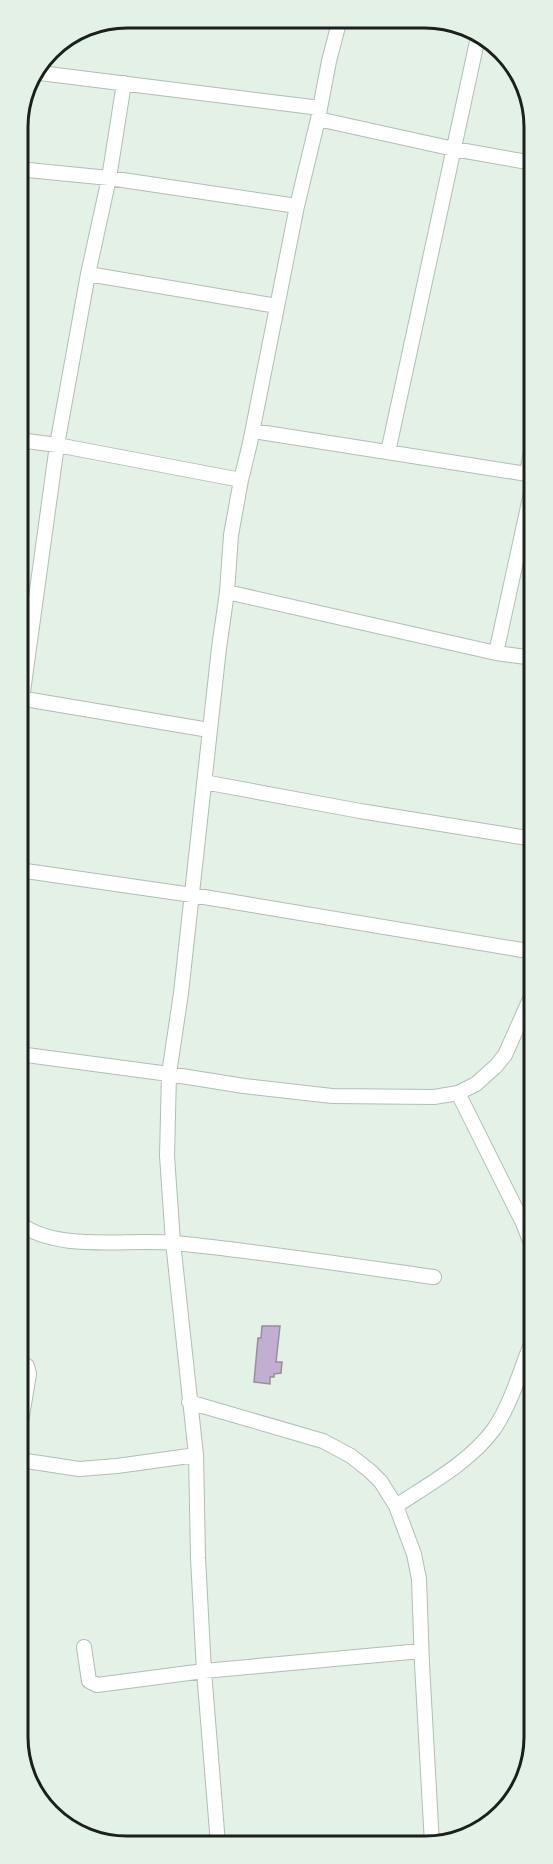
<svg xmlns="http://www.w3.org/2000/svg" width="553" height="1864" viewBox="0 0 553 1864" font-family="'Source Serif 4',serif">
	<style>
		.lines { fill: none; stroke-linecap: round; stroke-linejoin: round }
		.stream { stroke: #647e6c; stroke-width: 4 }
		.building { fill: #c2aed0; stroke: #978f9c; stroke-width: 1.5 }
		.minor-casing { stroke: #b1beb4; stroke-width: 16 }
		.minor { stroke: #fff; stroke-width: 14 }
		.rim { fill: none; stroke: #1b201c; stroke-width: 3 }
	</style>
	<rect width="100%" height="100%" fill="#e3f1e6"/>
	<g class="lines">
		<!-- stream -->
		<path class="stream" d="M535 1636 530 1651 535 1653"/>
	</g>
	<!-- building -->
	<path class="building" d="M262 1326H280L276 1362H282L281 1373 274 1374V1377H270V1384L254 1382 258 1338H261Z"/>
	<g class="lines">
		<!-- minor casing -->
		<g class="minor-casing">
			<path id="minor" d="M340 19 329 61 318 119 454 149 533 163
				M40 73 320 108
				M18 169 109 178 297 206 318 119
				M88 274 277 306
				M253 431 527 474
				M533 439 527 474 533 476
				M19 440 57 445 241 480
				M388 452 478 37
				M227 592 496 653 534 658
				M496 653 533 484
				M19 698 209 730
				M22 699 57 445 88 274 109 178 124 83
				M204 782 360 811 534 839
				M19 870 192 895 534 952
				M19 1054 169 1074 244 1086 332 1096 434 1097 458 1093 476 1084 496 1066 505 1055 534 990
				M458 1093 523 1223 534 1251
				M19 1223C58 1253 129 1238 176 1243 262 1252 348 1265 434 1277
				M20 1362 27 1366 29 1374 20 1428
				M189 1402 323 1441 351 1456 370 1471 381 1482 396 1506 414 1554 419 1579 422 1664 432 1844
				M20 1460 79 1469 117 1466 196 1455
				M396 1506C429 1484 470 1462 494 1429 512 1403 522 1365 534 1336
				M84 1647 89 1681 97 1685 204 1671 421 1651
				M20 1746 26 1769
				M218 1844 204 1671 198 1558 196 1455 173 1242 167 1156 169 1074 181 993 219 648 227 592 231 535 241 480 250 443 297 206"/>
		</g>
		<!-- minor -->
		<use href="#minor" class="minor"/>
	</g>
	<!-- crop -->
	<path d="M0 0H553V1864H0ZM127 28H425A99 99 0 0 1 524 127V1737A99 99 0 0 1 425 1836H127A99 99 0 0 1 28 1737V127A99 99 0 0 1 127 28Z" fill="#e3f1e6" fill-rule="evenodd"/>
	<path class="rim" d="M127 28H425A99 99 0 0 1 524 127V1737A99 99 0 0 1 425 1836H127A99 99 0 0 1 28 1737V127A99 99 0 0 1 127 28Z"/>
</svg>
